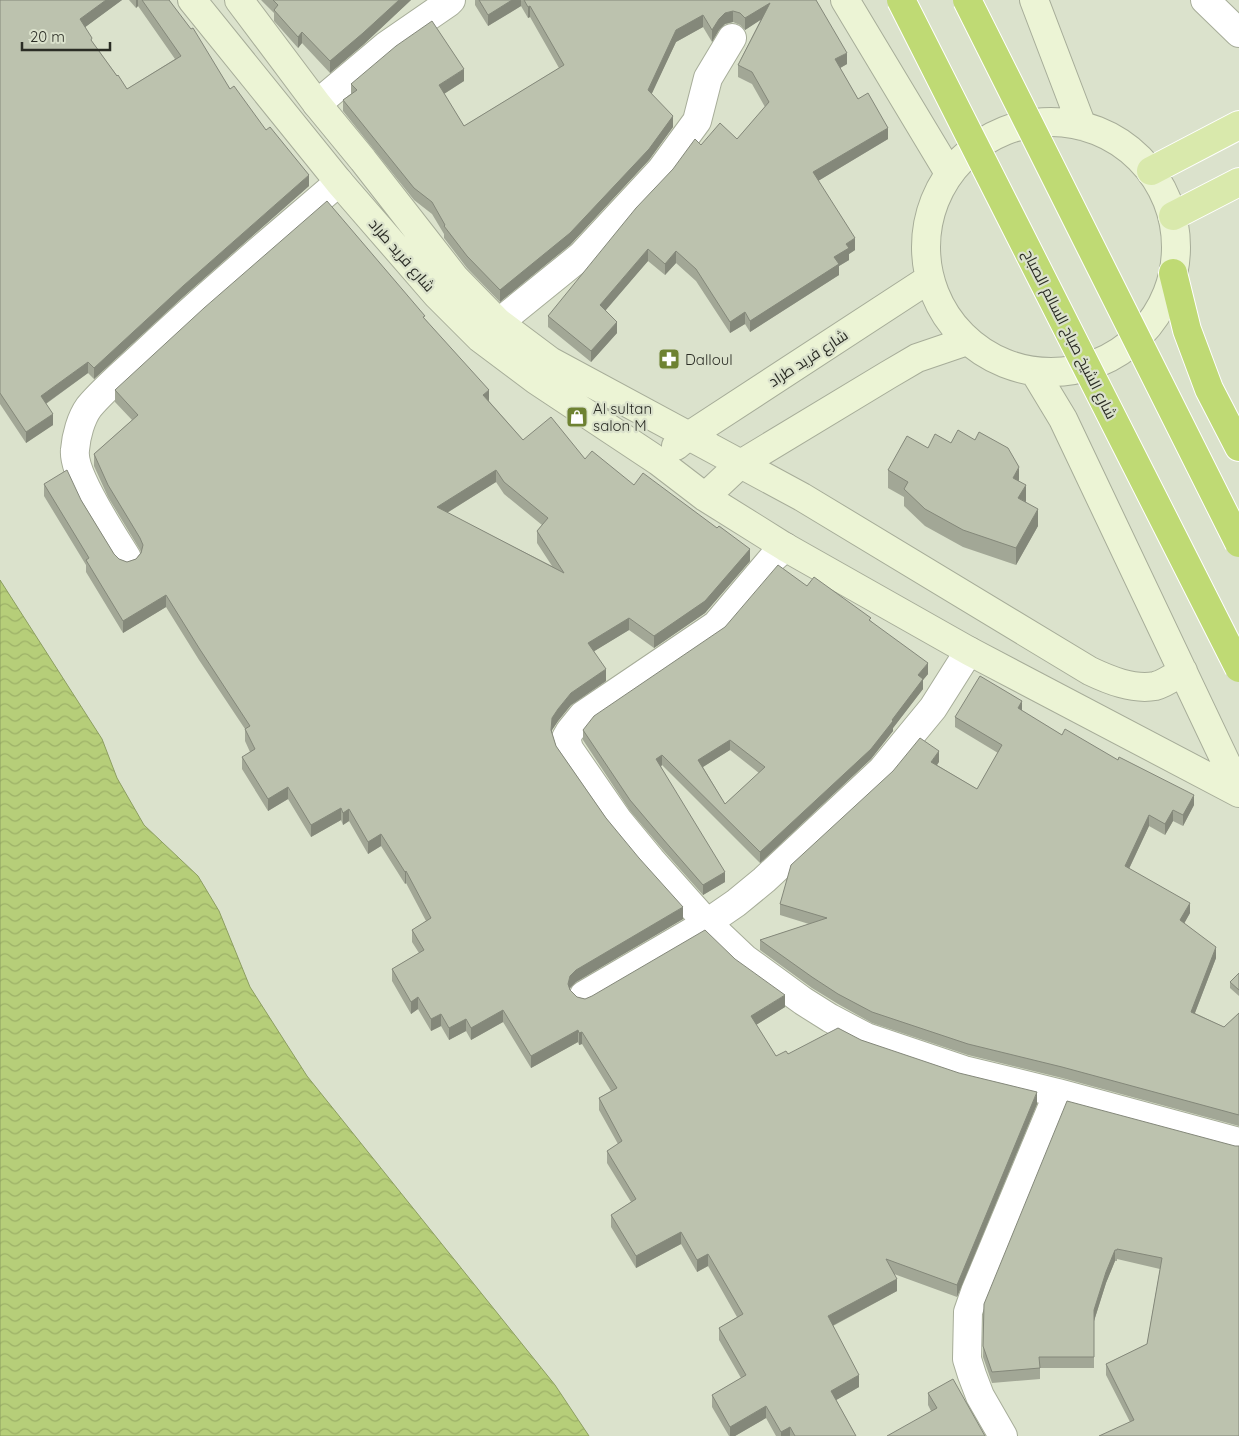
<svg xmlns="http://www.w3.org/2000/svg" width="1239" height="1436" viewBox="0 0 1239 1436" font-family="Quicksand,Cairo,sans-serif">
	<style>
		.water { fill: url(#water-waves); stroke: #8c9e60 }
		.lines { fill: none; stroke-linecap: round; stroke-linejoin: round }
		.street-casing { stroke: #a7ad99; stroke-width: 30 }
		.secondary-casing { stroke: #a7ad99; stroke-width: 30 }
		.primary-casing { stroke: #fff; stroke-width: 30 }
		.highway-casing { stroke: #fff; stroke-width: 30 }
		.street { stroke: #fff; stroke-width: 28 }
		.secondary { stroke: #ecf4d5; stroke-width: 28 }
		.primary { stroke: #d9e9ac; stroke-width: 28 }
		.highway { stroke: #bfda74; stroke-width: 28 }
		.highway-bridge-casing { stroke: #fff; stroke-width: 30; stroke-linecap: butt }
		.highway-bridge { stroke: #bfda74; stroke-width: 28 }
		.wall { fill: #a2a796; fill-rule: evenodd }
		.shaded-wall { fill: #84887a }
		.building { fill: #bcc2ae; stroke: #84887a; fill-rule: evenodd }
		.labels { text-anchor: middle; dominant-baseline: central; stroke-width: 4.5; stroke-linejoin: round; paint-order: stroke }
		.street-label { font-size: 15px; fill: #2b2d25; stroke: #dbe2cc }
		.poi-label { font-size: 15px; fill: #2b2d25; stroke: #dbe2cc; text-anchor: start }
	</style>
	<defs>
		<pattern id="water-waves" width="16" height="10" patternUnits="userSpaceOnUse" patternTransform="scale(1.25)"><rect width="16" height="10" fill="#b6ce79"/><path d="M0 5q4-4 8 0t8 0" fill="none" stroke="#9db168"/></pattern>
	</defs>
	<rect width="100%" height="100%" fill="#dbe2cc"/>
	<!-- water -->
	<path class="water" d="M0 580 102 739 117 778 144 825 198 876 219 911 250 987 307 1076 555 1385 589 1436H0Z"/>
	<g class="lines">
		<!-- street casing -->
		<g class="street-casing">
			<path id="street" d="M1205 0 1239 33
				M317 104 387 45 448 3 451 0
				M481 337 581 256 661 170 697 121 708 78 732 38
				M785 547 772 559 716 625 583 715 570 731 566 738 569 749 618 820 651 860 707 923 744 958 803 1001 830 1018 866 1037 964 1070 1058 1093 1239 1142
				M127 558C113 535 72 474 75 450 76 436 81 418 89 407 106 387 127 370 146 352 208 293 274 238 339 182
				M584 995 707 923 736 903 764 880 882 770 933 708 969 651
				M1003 1436 980 1396 972 1375 967 1359 968 1312 975 1292 1058 1093"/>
		</g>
		<!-- secondary casing -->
		<g class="secondary-casing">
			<path id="secondary" d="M192 0 339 182 437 295 480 338 536 380 658 461 705 497 785 547 969 651 1239 793
				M239 0 317 104 363 160 455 278 498 322 550 361 802 497 1090 671C1109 680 1133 690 1155 686 1164 684 1175 676 1183 671
				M845 0 949 173
				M1034 0 1082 126
				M926 247a125 125 0 1 1 250 0a125 125 0 1 1-250 0Z
				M1034 371 1063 419 1239 790
				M676 446 687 437 929 279
				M705 497 739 465 888 375 917 358 967 341"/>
		</g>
		<!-- primary casing -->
		<g class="primary-casing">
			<path id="primary" d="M1151 171 1239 125
				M1173 216 1239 182"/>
		</g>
		<!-- highway casing -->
		<g class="highway-casing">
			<path id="highway" d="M1173 273 1187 330 1209 389 1239 447"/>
		</g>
		<!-- street -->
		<use href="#street" class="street"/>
		<!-- secondary -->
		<use href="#secondary" class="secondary"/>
		<!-- primary -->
		<use href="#primary" class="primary"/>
		<!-- highway -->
		<use href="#highway" class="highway"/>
		<!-- highway-bridge casing -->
		<g class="highway-bridge-casing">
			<path id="highway-bridge" d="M901 0 1239 668
				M967 0 1239 543"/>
		</g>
		<!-- highway-bridge -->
		<use href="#highway-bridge" class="highway-bridge"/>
	</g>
	<!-- wall -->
	<path class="wall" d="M0 0H122L85 27 92 42 127 89 175 59 138 6 136 8 129 0H169L230 89 309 186 183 297 94 379 88 373 46 404 53 425 26 443 0 404Z
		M261 0H411L363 45 330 73 302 43 298 48 274 21V13Z
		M475 0H816L847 64 840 68 858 99 888 139 818 181 855 250 849 254V260L839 266V275L750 332 745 324 730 333 696 281 676 263 665 275 648 261 605 310 617 333 591 362 548 327V316L701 145 737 139 765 107 752 84 738 77V65L761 19 745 30 740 25 733 22 725 24 719 30 712 42 703 27 676 42 651 94 673 127 649 160 570 245 500 302 467 268 444 238V234L432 214 414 200 343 111V100L351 94V84L464 81 444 94 464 126 559 68 530 17 528 18 521 6 488 26 475 5Z
		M425 319 489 401 523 440 585 459 634 485 750 561 705 613 654 648 629 630 594 651 606 681 571 705 558 721 552 730V733L556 746 606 818 683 919 576 982 570 988V990L577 997 585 999 785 1007 756 1025 776 1056 861 1040 1037 1104 957 1297 894 1274 897 1291 833 1326 859 1387 836 1400 856 1436H776L766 1418 735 1436H729L712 1407V1395L741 1378 719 1340V1328L737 1317 708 1266 697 1272 681 1244 636 1268 611 1227V1215L631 1202 607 1163V1151L618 1144 599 1110V1098L611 1091 582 1044 579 1045 578 1042 531 1068 503 1022 471 1040 466 1031 449 1040 441 1026 431 1031 418 1009 411 1014 392 981V969L419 953 412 942V930L426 921 406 883 405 884 381 846 368 854 349 821 343 825 341 820 311 837 288 799 268 811 242 769V757L250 752 245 741V729L199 660 166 607 123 633 86 572V565L44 496V484L81 500 114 554 119 559 127 562 136 559 141 552 140 550 108 497 94 466V454L132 420 115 402V390ZM496 482 504 494 542 525 537 531V543L552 566 447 513Z
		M928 448 1019 481 1026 502 1038 526 1016 565 963 547 925 526 904 506V497L888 488V470Z
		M807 586 871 621 928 674 923 680V689L893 728V731L871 759 760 863 662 765 661 767 725 882 703 895 663 850 630 811 583 740V730ZM730 750 759 773 725 804 703 767Z
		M1022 711 1062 735 1194 805 1183 826 1173 821 1165 835 1149 826 1129 869 1190 913 1184 923 1216 958 1195 1013 1224 1027 1239 1013V1126L1062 1078 968 1055 872 1023 838 1004 812 988 760 950V940L809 924 780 915V904L939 762 937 765 977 789 998 753 955 727V717Z
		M1239 973V996L1230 988V982Z
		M1235 1146 1239 1436 1130 1422 1106 1375V1364L1147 1344 1160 1269 1117 1259V1261H1115L1106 1283 1094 1321V1368H1040V1379L992 1383 983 1357 984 1304Z
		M928 1393 985 1436 931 1411 928 1405Z"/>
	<!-- shaded-wall -->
	<path class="shaded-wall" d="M106 0H122L80 31V19Z
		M136 0H138V6L136 8Z
		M399 0H411L363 45 330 73V61Z
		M512 0H521V6L488 26V15Z
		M770 3V14L745 30V18Z
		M530 6V17L528 18V7Z
		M733 11V22L725 24 719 30 712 42V30L719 19 725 13Z
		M703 15V27L676 42 648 102V90L676 30Z
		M302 32V43L298 48V37Z
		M847 53V64L835 71V59Z
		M464 69V81L439 97V85Z
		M673 116V127L649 160 570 245 500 302V290Z
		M888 128V139L813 184V172Z
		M309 175V186L183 297 94 379V368L183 286Z
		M855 238V250L849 254V260L839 266V275L750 332V321L846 244Z
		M648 249V261L600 317V305Z
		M676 251V263L665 275V264Z
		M745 312V324L730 333V322Z
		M617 322V333L591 362V351Z
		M88 362V373L41 407V396Z
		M489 390V402L483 395Z
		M53 414V425L26 443V432Z
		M1019 467V484L1013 478Z
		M496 470V482L437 519V507Z
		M1026 485V502L1018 498Z
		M1038 509V526L1016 565V548Z
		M750 549V561L705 613 654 648V636Z
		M166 595V607L123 633V621Z
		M629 618V630L588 655V643Z
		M928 663V674L923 680V689L893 728V731L871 759 760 863V852L892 720 918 675Z
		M606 669V681L571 705 558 721 552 730 551 742V730L552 718 558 709 571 693Z
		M1022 701V712L1018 708Z
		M730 740V750L698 770V760Z
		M939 751V762L931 773V762Z
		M662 755V765L656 770V759Z
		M288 787V799L268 811V799Z
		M1194 795V805L1183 826V815Z
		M341 808V820L311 837V825Z
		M349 809V821L343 825V813Z
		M1173 810V821L1165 835V824Z
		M1149 815V826L1125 877V866Z
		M381 834V846L368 854V842Z
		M406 871V883L405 884V872Z
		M725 872V882L703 895V885Z
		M1190 903V913L1180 931V920Z
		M683 907V919L576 982 570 988 568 996V984L570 976 576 970Z
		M1216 947V958L1191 1023V1012Z
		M785 995V1007L751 1028V1016Z
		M418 997V1009L411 1014V1002Z
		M503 1010V1022L471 1040V1028Z
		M441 1014V1026L431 1031V1019Z
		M466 1019V1031L449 1040V1028Z
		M578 1030V1042L531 1068V1056Z
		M582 1032V1044L579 1045V1033Z
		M1037 1092V1104L957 1297V1285Z
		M681 1232V1244L636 1268V1256Z
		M1115 1250V1261L1106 1283 1094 1321V1310L1106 1272Z
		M708 1254V1266L697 1272V1260Z
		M897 1279V1291L828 1328V1316Z
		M859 1375V1387L831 1403V1391Z
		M766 1406V1418L735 1436H730V1427Z
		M790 1427V1436H781V1432Z"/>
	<!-- building -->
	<path class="building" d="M0 0H106L80 19 92 38 91 40 117 76 118 75 127 89 181 56 142 0H169L191 29 193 28 230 89 234 86 266 130 270 127 309 175 183 286 94 368 88 362 41 396 53 414 26 432 0 393Z
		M273 0H399L363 33 330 61 302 32 298 37 274 10 278 5Z
		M479 0H512L488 15Z
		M524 0H816L847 53 835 59 858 99 868 93 888 128 813 172 855 238 846 244 849 248 834 257 839 264 750 321 745 312 730 322 696 269 676 251 665 264 648 249 600 305 617 322 591 351 548 316 636 208 673 169 695 139 701 145 720 123 737 139 769 102 752 72 738 65 770 3 745 18 740 13 733 11 725 13 719 19 712 30 703 15 676 30 648 90 673 116 649 149 570 233 500 290 467 256 444 226 445 225 432 202 414 188 343 100 357 90 351 84 396 46 432 21 464 69 439 85 464 126 564 65 530 6 528 7Z
		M327 201 425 316 423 317 489 390 483 395 523 440 551 417 585 459 592 451 634 485 643 473 717 528 719 526 750 549 705 601 654 636 629 618 588 643 606 669 571 693 558 709 552 718 551 730 556 746 606 818 639 858 683 907 576 970 570 976 568 984 570 990 577 997 585 999 592 996 705 930 735 959 785 995 751 1016 776 1056 786 1051 788 1054 838 1028 861 1040 959 1073 1037 1092 957 1285 886 1259 897 1279 828 1316 859 1375 831 1391 856 1436H795L790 1427 781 1432 766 1406 730 1427 712 1395 746 1375 719 1328 743 1314 708 1254 697 1260 681 1232 636 1256 611 1215 636 1199 607 1151 622 1141 599 1098 617 1088 582 1032 579 1033 578 1030 531 1056 503 1010 471 1028 466 1019 449 1028 441 1014 431 1019 418 997 411 1002 392 969 424 950 412 930 431 918 406 871 405 872 381 834 368 842 349 809 343 813 341 808 311 825 288 787 268 799 242 757 255 749 245 729 250 726 199 648 166 595 123 621 86 560 89 558 44 484 67 470 81 500 114 554 119 559 127 562 136 559 141 553 143 545 140 538 108 485 94 454 138 415 115 390 204 308ZM496 470 504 482 548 518 537 531 564 573 437 507Z
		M958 430 975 440 979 432 1008 448 1019 467 1013 478 1026 485 1018 498 1038 509 1016 548 963 530 925 509 904 489 908 482 888 470 907 436 928 448 935 434 951 443Z
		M778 565 807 586 814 577 871 618 869 620 928 663 918 675 923 679 892 720 893 721 871 749 760 852 662 755 656 759 725 872 703 885 663 839 630 800 583 730 594 716 725 627ZM730 740 765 767 725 804 698 760Z
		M980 676 1022 701 1018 708 1062 735 1065 729 1118 760 1119 757 1194 795 1183 815 1173 810 1165 824 1149 815 1125 866 1190 903 1180 920 1216 947 1191 1012 1224 1027 1239 1013V1115L1062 1067 968 1044 872 1012 838 994 812 977 760 940 827 918 780 904 791 865 893 771 920 738 939 751 931 762 977 789 1002 745 955 717Z
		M1239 973V990L1230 982Z
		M1067 1101 1235 1146H1239V1436H1099L1134 1420 1106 1364 1147 1344 1162 1258 1117 1249V1250H1115L1106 1272 1094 1310V1357H1039L1040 1368 992 1372 983 1346 984 1304Z
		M953 1379 985 1436H887L937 1408 928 1393Z"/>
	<!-- icons -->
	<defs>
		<g id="pharmacy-square" transform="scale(1.125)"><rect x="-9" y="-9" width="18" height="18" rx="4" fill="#6e8232" stroke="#dbe2cc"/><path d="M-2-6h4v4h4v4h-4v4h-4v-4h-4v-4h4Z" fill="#fff"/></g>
		<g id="shop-square" transform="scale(1.125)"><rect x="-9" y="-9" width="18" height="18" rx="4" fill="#6e8232" stroke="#dbe2cc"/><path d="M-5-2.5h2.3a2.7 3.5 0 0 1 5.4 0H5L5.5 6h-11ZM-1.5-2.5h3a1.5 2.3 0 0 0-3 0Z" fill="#fff"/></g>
	</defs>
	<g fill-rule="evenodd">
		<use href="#pharmacy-square" x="669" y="359"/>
		<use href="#shop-square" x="577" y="417"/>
	</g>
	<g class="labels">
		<!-- street labels -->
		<g class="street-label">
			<text transform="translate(402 255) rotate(49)">شارع فريد طراد</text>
			<text transform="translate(1070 334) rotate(63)">شارع الشيخ صباح السالم الصباح</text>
			<text transform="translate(808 358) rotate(-33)">شارع فريد طراد</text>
		</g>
		<!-- poi labels -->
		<g class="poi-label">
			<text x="685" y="359">Dalloul</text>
			<text x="593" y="408">Al sultan<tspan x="593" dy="17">salon M</tspan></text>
		</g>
	</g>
	<!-- scale -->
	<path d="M22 42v8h88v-8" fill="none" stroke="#2b2d25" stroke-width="2.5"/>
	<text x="30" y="42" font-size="15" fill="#2b2d25" stroke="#dbe2cc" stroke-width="4" paint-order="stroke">20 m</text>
</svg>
